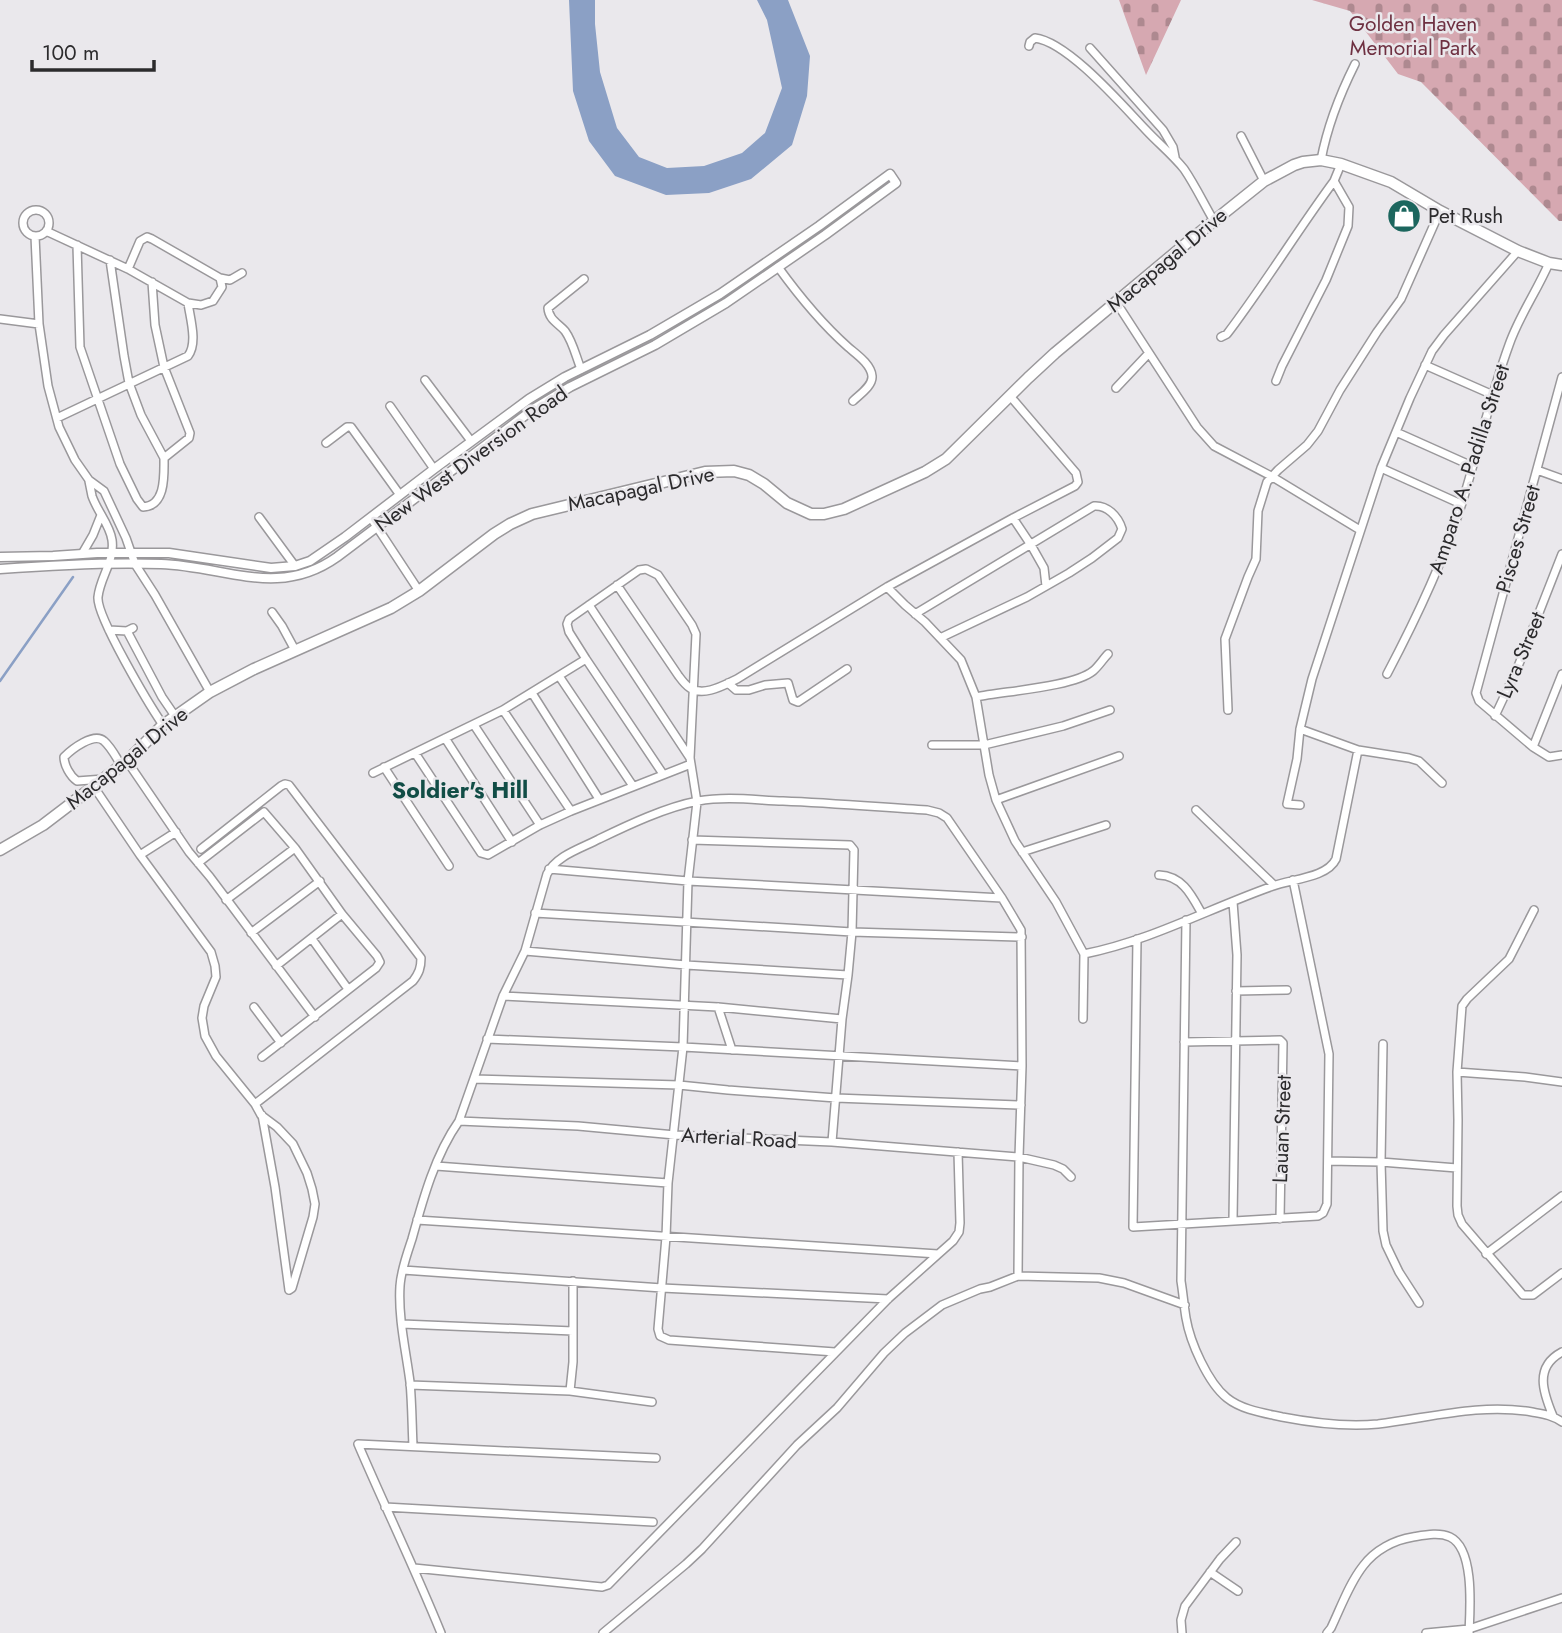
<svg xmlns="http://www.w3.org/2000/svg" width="1562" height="1633" viewBox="0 0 1562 1633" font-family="Jost,sans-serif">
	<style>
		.cemetery { fill: url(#cemetery-stones) }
		.water { fill: #8ba0c5 }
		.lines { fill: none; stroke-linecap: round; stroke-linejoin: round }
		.stream { stroke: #8ba0c5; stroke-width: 2.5 }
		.minor-casing { stroke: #9a989b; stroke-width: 10 }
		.tertiary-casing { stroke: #9a989b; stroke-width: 11 }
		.secondary-casing { stroke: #9a989b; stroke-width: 13 }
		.minor { stroke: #fff; stroke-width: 7 }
		.tertiary { stroke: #fff; stroke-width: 8 }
		.secondary { stroke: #fff; stroke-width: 10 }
		.labels { text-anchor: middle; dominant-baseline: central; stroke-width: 5; stroke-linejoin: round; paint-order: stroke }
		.park-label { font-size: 21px; fill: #6e3041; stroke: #eae8ec }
		.poi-label { font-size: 21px; fill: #2c2b2d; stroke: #eae8ec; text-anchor: start }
		.street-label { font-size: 21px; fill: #2c2b2d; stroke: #eae8ec }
		.neighbourhood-label { font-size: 23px; font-weight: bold; fill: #114d46; stroke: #eae8ec }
	</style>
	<defs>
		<pattern id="cemetery-stones" width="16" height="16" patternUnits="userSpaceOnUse" patternTransform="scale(1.75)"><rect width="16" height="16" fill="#d6a8b1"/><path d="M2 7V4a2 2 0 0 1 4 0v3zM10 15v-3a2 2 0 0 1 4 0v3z" fill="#ae8990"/></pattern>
	</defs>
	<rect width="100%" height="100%" fill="#eae8ec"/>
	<!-- cemetery -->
	<path class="cemetery" d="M1119 0H1181L1146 75Z
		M1312 0H1562V221H1559L1421 82 1398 74 1350 11Z"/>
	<!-- water -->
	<path class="water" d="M569 0H595V24L600 72 617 128 639 157 667 168 704 166 742 153 765 133 782 88 767 20 757 0H788L810 56 807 96 792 145 751 179 709 193 666 195 615 176 589 141 573 91Z"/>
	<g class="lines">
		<!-- stream -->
		<path class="stream" d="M0 681 73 577"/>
		<!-- minor casing -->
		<g class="minor-casing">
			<path id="minor" d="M1029 46 1030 42 1035 38C1068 42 1122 105 1146 130 1158 143 1173 155 1184 169 1195 185 1204 204 1214 221
				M1090 48 1163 130 1173 147 1175 157
				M1241 136 1264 181
				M1321 160C1327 128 1340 94 1355 64
				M23 223a13 13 0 1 1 26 0a13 13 0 1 1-26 0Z
				M46 231 128 269 188 303 201 305 213 301 222 287 220 278
				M35 236 39 324 48 386 59 427 75 460 89 480 104 491 126 538 135 564 155 595 210 692
				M77 245 80 347 120 464 137 499 143 507C166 506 164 475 164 458L189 438 190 433 164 367 155 325 152 282
				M110 260 124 356 129 383 141 415 164 458
				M778 267C799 296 821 323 848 347 856 354 871 364 872 376 873 386 859 395 853 401
				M128 269 140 241 147 237 152 239 220 278 230 280 242 273
				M1116 302 1197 427 1214 446 1271 476 1360 530
				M0 319 39 324
				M1221 337 1227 334C1265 284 1297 231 1334 181
				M1425 365 1493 395
				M581 369C576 357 573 342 565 331 558 323 549 320 548 308L584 279
				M1562 377 1476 693 1479 701 1533 747 1549 757 1562 755
				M425 380 471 441
				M1276 381 1282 366 1326 280 1348 226 1349 207 1334 181 1341 164
				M1116 388 1149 353
				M390 406 434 469
				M57 418 188 356C198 343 190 318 188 303
				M1396 432 1472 466
				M326 443 347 427H351L400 495
				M1381 468 1461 504
				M1537 470 1562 479
				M89 481C90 486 91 491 92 496 97 511 110 525 112 540 115 561 100 577 98 597 96 616 150 706 163 725
				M259 517 295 566
				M371 518 419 591
				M1013 518 1031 545 1044 568 1046 586
				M82 554 93 535 101 515
				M617 585 678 675C681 679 685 685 690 688 704 697 724 685 737 679L887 587 1013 518 1075 486 1078 482 1076 473 1010 396
				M887 587 905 605 925 622 961 660 976 697 989 775 996 800 1015 841 1056 902 1084 954 1083 1019
				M589 605 690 758
				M272 612 282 626 295 650
				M915 614 1094 506C1107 505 1118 516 1122 529L1118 538 1092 558 1069 573 1027 597 940 638
				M109 630 127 631 133 628
				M127 631 162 697 175 716
				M1387 674C1416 619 1443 563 1462 503 1478 451 1490 397 1509 345 1519 316 1537 291 1549 263
				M559 676 633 786
				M728 683 736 690H749L765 685 788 683 793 700 798 702 847 669
				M532 693 599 799
				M976 697C1005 691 1073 687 1093 671 1099 666 1103 659 1108 654
				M503 710 571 811
				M1228 710 1225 639 1248 577 1256 559 1258 511 1267 482 1278 470 1307 445 1318 431 1340 390 1377 332 1401 299 1440 211
				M1495 716 1517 669 1562 554
				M474 725 540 825
				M1300 729 1358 750 1409 758 1419 761 1442 783
				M445 738 512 842
				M932 745H984L1063 726 1110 710
				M1533 747 1562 674
				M415 753 481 853 488 855 540 825 571 811 691 764
				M127 761 189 852 210 877 315 1017
				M384 767 449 866
				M373 773 503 710 586 659
				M663 774 586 659 569 632 567 624 569 619 639 570 646 569 658 575 692 625 696 634 690 758 697 802 688 881 683 1047 668 1183 666 1237 658 1329 660 1336 669 1340 835 1352
				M104 779 77 781C70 776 64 765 64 757 72 749 94 732 104 741 111 747 116 757 121 765
				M94 787 140 855 211 952 215 966 216 977 204 1006 202 1018 205 1036 216 1056 255 1104 261 1115 277 1127 293 1144 307 1173 312 1189 315 1204 313 1217 292 1288 289 1290
				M996 800 1119 756
				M1300 805 1287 804 1297 759 1300 729 1312 679 1381 468 1410 398 1432 351 1444 335 1518 251
				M1196 810 1274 885
				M692 840 850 845 854 850 852 932 848 975 842 1019 832 1142
				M201 849 281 786 285 784 289 785 421 958C421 968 419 973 413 981L255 1104
				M1022 852 1106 825
				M140 855 176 832
				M198 863 264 812 295 848 342 914 377 956 380 962 376 968 262 1057
				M549 869 688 881 1002 898
				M1159 875C1183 876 1192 896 1202 914
				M226 900 295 848
				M1534 910 1509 959 1467 999 1462 1006 1457 1072 1458 1120 1457 1206 1458 1215 1462 1224 1523 1295H1533L1562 1273
				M535 913 852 932 1022 937
				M1186 920 1181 1281C1183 1293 1184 1306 1186 1318 1190 1342 1208 1383 1227 1398 1242 1410 1264 1413 1282 1417 1313 1423 1346 1427 1378 1424 1429 1418 1480 1403 1532 1412 1543 1414 1552 1415 1562 1422
				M251 933 320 881
				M312 939 348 989
				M1137 939 1133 1227 1318 1216 1323 1213 1327 1204 1329 1054 1293 880
				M525 951 686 965 848 975
				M1084 954C1150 941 1210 908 1273 886 1291 879 1327 878 1336 859L1358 750
				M276 966 342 914
				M1236 991 1287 990
				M503 996 718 1007 842 1019
				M254 1007 281 1043
				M718 1007 732 1050
				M487 1039 683 1047 1022 1066
				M1184 1042 1280 1040 1283 1043 1280 1219
				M1383 1044 1381 1162 1383 1231 1386 1245 1399 1272 1419 1303
				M1457 1072 1525 1077 1562 1082
				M474 1079 679 1085 728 1090 836 1098 1021 1105
				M262 1115 275 1187 289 1290
				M459 1121 578 1126 675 1135 832 1142 1019 1157 1054 1165 1063 1169 1071 1177
				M1328 1161 1381 1162 1457 1168
				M436 1166 668 1183
				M417 1220 938 1254
				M1233 1220 1237 955 1233 902
				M1486 1254 1562 1196
				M403 1270 662 1288 888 1299
				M402 1324 573 1331
				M410 1385 570 1391 652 1402
				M570 1391 573 1362V1281
				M1553 1416C1543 1392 1534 1367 1562 1352
				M413 1446C412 1425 412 1403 410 1382 406 1351 398 1318 400 1286 401 1270 407 1254 412 1239 423 1199 435 1155 459 1121L503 996 525 951 547 874C557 855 580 849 599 839 628 825 666 807 698 801 726 796 755 800 783 801 831 803 879 807 927 810L939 813 947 818 1002 898 1021 930 1022 1066 1019 1157 1018 1276 1099 1278 1124 1283 1185 1305
				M385 1507 653 1522
				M414 1568 602 1587 608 1585 888 1299 953 1241 959 1232 960 1223 958 1152
				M1210 1572 1238 1591
				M441 1633C415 1569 385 1507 358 1444L656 1458
				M603 1633 686 1564 702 1549 797 1445 837 1408 884 1353 905 1333 942 1305 980 1289 990 1287 1018 1276
				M1182 1633 1181 1620 1185 1606 1220 1559 1236 1542
				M1327 1633 1331 1628C1341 1607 1349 1584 1363 1566 1375 1550 1394 1540 1413 1537 1425 1535 1439 1532 1450 1537 1475 1549 1470 1610 1469 1633
				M1426 1633 1469 1629 1562 1598"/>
		</g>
		<!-- tertiary casing -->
		<g class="tertiary-casing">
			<path id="tertiary" d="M0 557 53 556 97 553H169L271 568 295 566 310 561 345 537 434 469 529 399 565 377 650 335 720 294 819 226 890 174 896 183 825 235 726 303 655 345 570 387 535 408 337 557C278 599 225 566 161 564 107 562 53 565 0 569"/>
		</g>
		<!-- secondary casing -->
		<g class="secondary-casing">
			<path id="secondary" d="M0 850 43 825 127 761 163 725 210 692 254 669 391 608 419 591 494 534 510 524 532 514 705 472 734 471 749 475 764 484 787 503 811 514H824L844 509 925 472 946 459 1028 378 1055 353 1194 237 1264 181 1294 165 1303 162 1321 160 1341 164 1391 182 1440 211 1518 251 1549 263 1562 265"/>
		</g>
		<!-- minor -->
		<use href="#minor" class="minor"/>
		<!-- tertiary -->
		<use href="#tertiary" class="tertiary"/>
		<!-- secondary -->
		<use href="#secondary" class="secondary"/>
	</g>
	<!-- icons -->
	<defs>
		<g id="shop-disc" transform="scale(1.75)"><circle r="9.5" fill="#1c665e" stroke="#eae8ec"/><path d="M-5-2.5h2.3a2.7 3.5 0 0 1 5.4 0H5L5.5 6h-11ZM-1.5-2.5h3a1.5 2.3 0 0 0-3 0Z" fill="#fff"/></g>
	</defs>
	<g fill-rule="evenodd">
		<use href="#shop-disc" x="1404" y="216"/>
	</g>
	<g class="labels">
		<!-- park labels -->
		<g class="park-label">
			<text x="1413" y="24">Golden Haven<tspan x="1413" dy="24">Memorial Park</tspan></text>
		</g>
		<!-- poi labels -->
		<g class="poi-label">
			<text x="1428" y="216">Pet Rush</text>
		</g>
		<!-- street labels -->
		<g class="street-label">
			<text transform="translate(1167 260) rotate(-40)">Macapagal Drive</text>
			<text transform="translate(471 459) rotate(-36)">New West Diversion Road</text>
			<text transform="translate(1469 469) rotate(-72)">Amparo A. Padilla Street</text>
			<text transform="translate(641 489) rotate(-12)">Macapagal Drive</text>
			<text transform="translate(1518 539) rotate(-74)">Pisces Street</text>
			<text transform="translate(1521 655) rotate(-67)">Lyra Street</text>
			<text transform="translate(127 758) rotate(-39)">Macapagal Drive</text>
			<text transform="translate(1282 1129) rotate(-88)">Lauan Street</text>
			<text transform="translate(739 1138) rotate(3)">Arterial Road</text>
		</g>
		<!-- neighbourhood labels -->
		<g class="neighbourhood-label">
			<text x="460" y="790">Soldier's Hill</text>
		</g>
	</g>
	<!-- scale -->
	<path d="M32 60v10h122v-10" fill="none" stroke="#2c2b2d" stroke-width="3.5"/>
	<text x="42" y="60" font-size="21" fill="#2c2b2d" stroke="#eae8ec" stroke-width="5" paint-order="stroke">100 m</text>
</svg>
